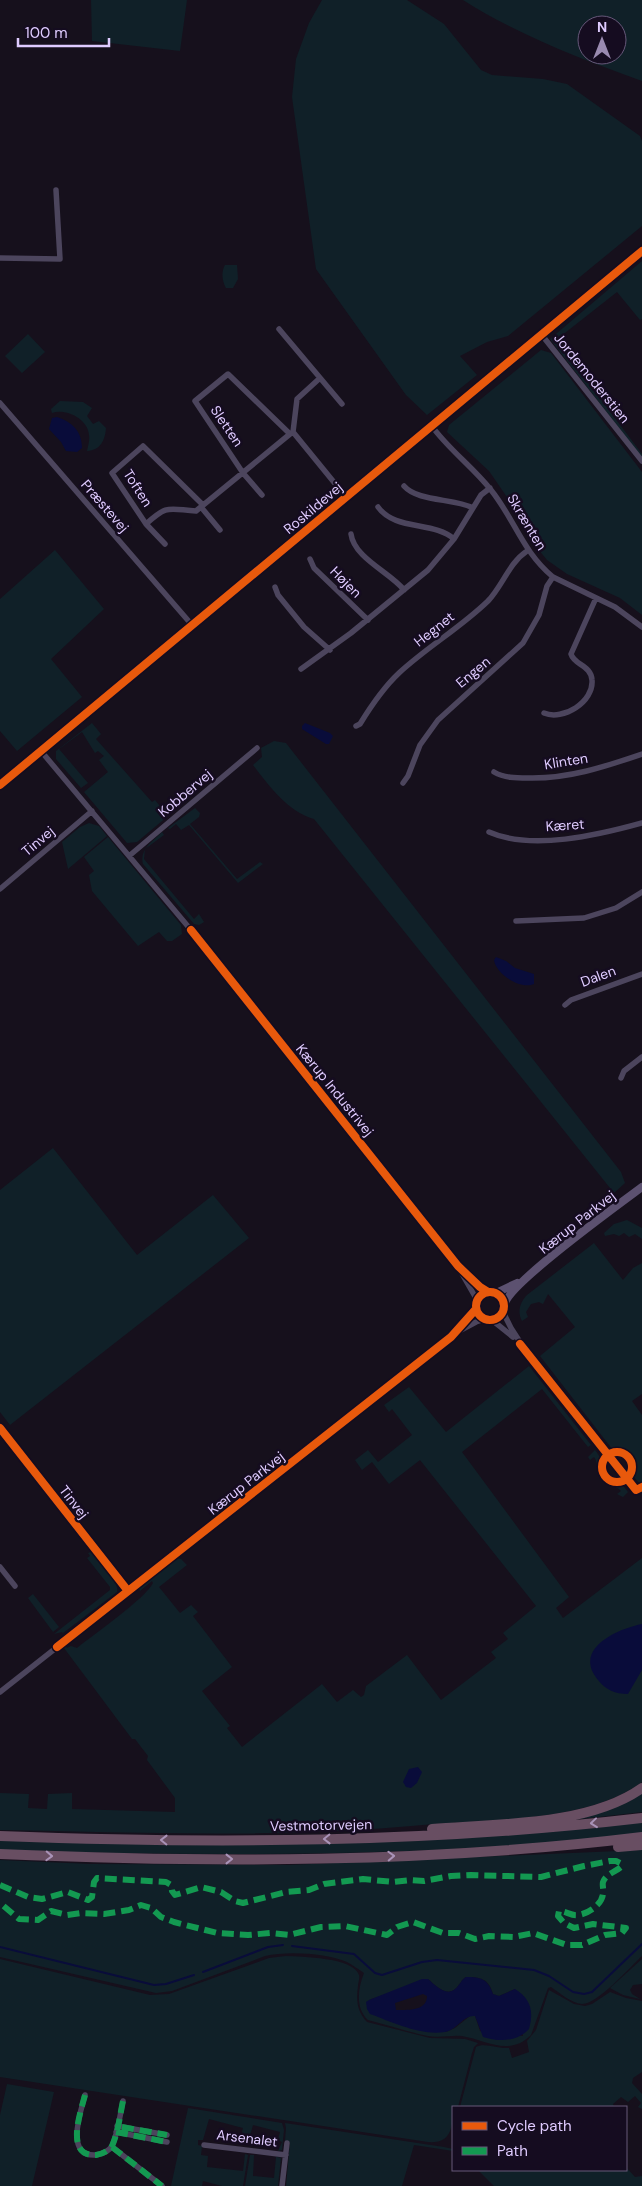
<svg xmlns="http://www.w3.org/2000/svg" width="642" height="2186" viewBox="0 0 642 2186" font-family="'DM Sans',sans-serif">
	<style>
		.green { fill: #102028; fill-rule: evenodd }
		.water { fill: #090c3a; fill-rule: evenodd }
		.lines { fill: none; stroke-linecap: round; stroke-linejoin: round }
		.stream { stroke: #090c3a; stroke-width: 2 }
		.street { stroke: #4c455d; stroke-width: 5.5 }
		.secondary { stroke: #5c5170; stroke-width: 8 }
		.highway { stroke: #684e62; stroke-width: 10 }
		.quiet { stroke: #139951; stroke-width: 6; stroke-dasharray: 12 6; stroke-linecap: butt }
		.cycleway-casing { stroke: #150c20; stroke-width: 11 }
		.cycleway { stroke: #e8590c; stroke-width: 8 }
		.oneway { stroke: #a993b8 }
		.labels { text-anchor: middle; dominant-baseline: central; stroke-width: 5; stroke-linejoin: round; paint-order: stroke }
		.street-label { font-size: 14px; fill: #dfcbff; stroke: #150c20 }
	</style>
	<rect width="100%" height="100%" fill="#16101c"/>
	<!-- green -->
	<path class="green" d="M91 0H187L180 51 92 41Z
		M322 0H407L444 24 481 70 492 75 543 79 567 84 640 136 642 141V226L508 336 487 342 460 356 477 375 427 415 406 395 316 269 292 97 296 59 309 23Z
		M463 0H642V81C583 60 516 34 463 0ZM587 25H617V55H587Z
		M642 261V319L640 320 617 292 556 340 642 454V458L550 339Z
		M225 265H237L238 279 233 288H226C222 281 221 272 225 265Z
		M28 334 45 352 22 373 5 356Z
		M541 350 551 353 642 472V615L620 598 567 574 547 560 534 544 522 519 489 471 447 432 449 425Z
		M60 401 83 402 92 408 87 416 93 424 99 421 106 428C105 440 101 450 87 451 88 446 90 440 89 435 88 419 66 408 52 413L51 409Z
		M55 550 104 609 51 659 82 697 17 751 0 731V599Z
		M92 723 101 734 96 739 152 802 155 800 168 816 137 842 127 843 84 792 108 772 99 760 104 756 98 751 95 753 82 732 59 749 88 783 81 788 56 759V751Z
		M274 741 286 743 621 1172 625 1183 614 1193 314 819C288 812 269 786 253 765L262 757 261 748Z
		M195 808 200 813 199 817 190 824 237 879 260 862 263 864 238 883 189 825 181 830 176 824 170 829 168 828Z
		M89 823 99 826 107 836 68 869 62 842 80 827Z
		M162 832 164 835 145 849 144 859 194 919 199 914 204 922 199 925 194 924 143 864C139 850 152 842 162 832Z
		M108 837 181 925 182 934 172 941H167L159 932 138 946 92 891 89 875 94 871 84 857Z
		M53 1148 137 1255 213 1195 249 1238 10 1425 0 1412V1190Z
		M627 1220 642 1228V1239L635 1234 629 1237 624 1233 619 1236 614 1234 605 1236 604 1233 614 1224Z
		M594 1243 623 1280 633 1268 642 1263V1394L632 1401 642 1415V1486L633 1476 631 1459 626 1453 613 1450 540 1356 575 1327 548 1294 543 1304 539 1302 531 1304 526 1312 528 1317 522 1321C517 1312 520 1302 527 1295Z
		M538 1358 612 1451H611L538 1360Z
		M529 1366 591 1445 588 1447 542 1389 462 1452 569 1597 556 1608 563 1618 642 1558V1782C592 1820 496 1820 434 1824 400 1827 366 1830 332 1831 222 1836 111 1832 0 1830V1793L29 1794 28 1808 47 1809 48 1794 72 1793V1809L175 1812V1798L147 1760 148 1756 135 1739H132L64 1648 65 1645 67 1648 71 1646 77 1648C93 1635 146 1598 153 1583L152 1581 140 1591 139 1587 176 1558 181 1559 187 1565 159 1587 180 1613 191 1605 198 1612 193 1616 232 1667 202 1691 230 1726 227 1728 242 1747 322 1684 337 1702 353 1690 361 1697 364 1695 366 1686 407 1655 441 1700 496 1658 491 1652 508 1639 503 1633 536 1606 420 1460 389 1484 372 1462 362 1470 355 1460 368 1450 378 1462 412 1435 392 1409 389 1412 384 1405 409 1387 446 1432Z
		M595 1450 602 1460C599 1474 607 1482 621 1483L628 1492 623 1497 617 1494 621 1491C615 1484 605 1486 600 1477 595 1470 599 1463 594 1457L590 1460 588 1457Z
		M91 1552C99 1557 120 1582 117 1592L63 1633 62 1632 54 1634 110 1590V1587L87 1558 90 1556 88 1553Z
		M33 1594 59 1627 53 1632 28 1598Z
		M642 1791V1812L572 1820Z
		M642 1822V1833C429 1859 214 1855 0 1851V1840L129 1844Z
		M642 1850V1956C630 1967 598 2004 582 2004 571 2003 560 1993 551 1987L548 1988 531 2035C509 2057 486 2040 462 2036 451 2035 439 2038 428 2036 408 2032 388 2025 368 2020 355 2008 358 1988 364 1973 358 1969 353 1965 347 1962 327 1953 287 1951 265 1956L172 1991 156 1993 0 1957V1860L90 1864 289 1865ZM466 1977C481 1977 489 1979 493 1994L499 1996 515 1989 523 2036 480 2031 475 2016H470L455 2028 446 2032 425 2031 389 2021 369 2000 428 1979C435 1985 446 1997 455 1989 460 1985 461 1980 466 1977Z
		M286 1956C301 1957 353 1957 359 1975 360 1978 358 1983 358 1986 356 2001 357 2011 367 2022L430 2038 465 2039 478 2043 474 2047 472 2053 458 2107H453C453 2126 452 2144 428 2142L0 2077V1959L150 1995 169 1994 269 1958Z
		M642 1959V1984L633 1985 630 1990 632 1994 640 1999 623 1995 610 1988Z
		M549 1990 574 2004 585 2006 592 2004 610 1992 626 1998 642 2001V2072L633 2078 632 2083 642 2094V2109L638 2107 641 2103 635 2096 628 2102 621 2097 613 2104 614 2107H460L476 2047C484 2042 499 2049 509 2048L512 2058 529 2052 527 2041 536 2030Z
		M7 2084 54 2092 32 2186H0V2115Z
		M188 2108 282 2123 284 2130 282 2150 278 2151 282 2142 278 2140 280 2132 253 2125 248 2143 240 2140 243 2128 209 2119 203 2140H198V2145L202 2146 201 2155 208 2156 207 2167 243 2171 245 2154 248 2155 243 2186H222L203 2181 202 2186H171Z
		M285 2123 444 2147 453 2149V2151L414 2145 402 2186H286L290 2142 285 2141 286 2128Z
		M250 2155H254L253 2176 274 2178 276 2157 274 2156 281 2158 278 2186H245Z
		M626 2167 635 2177 642 2176V2186H494L478 2170H626Z"/>
	<!-- water -->
	<path class="water" d="M57 417C72 422 82 431 82 448L77 452 66 451 61 442 49 429 52 418Z
		M305 723 330 733 333 736 329 744H326L302 729V726Z
		M496 957 506 961 515 968 534 974V984C520 990 496 974 494 960Z
		M642 1624V1670L628 1694C615 1694 606 1690 598 1680 572 1649 617 1629 642 1624Z
		M418 1767 422 1772 417 1783 411 1788 406 1787 403 1782 409 1769Z
		M466 1977C481 1977 488 1979 493 1994L499 1996 515 1989C531 1999 534 2011 529 2029 517 2042 499 2042 483 2037L475 2016C463 2015 457 2030 445 2032 421 2036 392 2022 370 2014L367 2009 366 2002 369 2000 422 1979H428C435 1985 446 1997 455 1989 460 1985 461 1980 466 1977ZM423 1994 427 1996C427 2011 408 2010 396 2010L395 2003Z"/>
	<g class="lines">
		<!-- stream -->
		<path class="stream" d="M292 1946 354 1954 375 1973 382 1975 422 1962 437 1960 534 1970 549 1976 573 1992 584 1994 592 1992 642 1944
			M0 1947 154 1985 166 1984 194 1975
			M203 1972 268 1947 283 1945"/>
		<!-- street -->
		<path class="street" d="M0 258 60 259 56 190
			M279 329 342 404
			M541 334 642 461
			M0 403 192 625
			M431 425C448 449 473 467 491 490 515 520 522 551 553 577L615 607 642 627
			M293 432 346 497
			M404 486C418 502 454 498 473 508
			M262 495 243 473 195 401 228 374 290 434
			M201 507 220 530
			M378 507C395 531 434 521 454 539
			M146 524C168 504 168 509 196 511L290 434 293 432 297 399 320 378
			M351 534C354 558 391 573 404 590
			M165 544 146 524 112 473 143 446 203 505
			M310 559 314 568 368 620
			M275 587 278 595 304 627 330 650
			M301 669 351 633 428 570 454 539 481 495 490 488
			M544 713C563 721 594 702 592 680 591 665 574 665 571 654L596 598
			M356 726 360 724C371 706 383 688 399 673 427 647 460 628 488 601 503 585 509 563 527 551
			M41 751 191 930 458 1266 480 1287 488 1292
			M494 772C504 778 516 778 528 778 568 779 604 767 642 754
			M403 783 408 776 420 745 438 720 523 643 539 615 547 586 553 577
			M489 832C531 851 599 835 642 823
			M129 856 257 748
			M0 889 92 811
			M516 921 584 918 616 908 642 892
			M565 1005 571 1000 642 974
			M621 1078 624 1071 642 1057
			M461 1272 477 1300
			M476 1306a14 14 0 1 1 28 0a14 14 0 1 1-28 0Z
			M503 1312 511 1328 531 1359 636 1490
			M492 1320 513 1337
			M461 1330 476 1322 485 1319
			M0 1428 128 1591
			M0 1567 15 1586
			M0 1692 451 1337 476 1309
			M85 2095C81 2111 64 2157 96 2155 102 2154 109 2151 112 2146 118 2133 120 2115 123 2101
			M117 2126 167 2135
			M116 2132 167 2142
			M204 2145 286 2155
			M112 2147 162 2186
			M282 2186 287 2143"/>
		<!-- secondary -->
		<path class="secondary" d="M0 785 642 251
			M496 1293 517 1283
			M505 1303C512 1281 617 1206 642 1187"/>
		<!-- highway -->
		<path class="highway" d="M432 1829C495 1824 589 1826 642 1788
			M0 1836C214 1844 429 1843 642 1818
			M618 1847 642 1845
			M0 1854C213 1863 430 1863 642 1837"/>
		<!-- quiet -->
		<path class="quiet" d="M0 1885 28 1897 42 1899 68 1892 88 1900 92 1897 94 1882 97 1878 166 1882 171 1885 172 1891 175 1895 201 1887 221 1892 235 1901 243 1903 286 1892 309 1890 324 1884 363 1879 393 1882 411 1880 424 1881 451 1876 471 1875 541 1877 584 1866 610 1861H616L622 1864 621 1867C615 1872 606 1874 603 1882 602 1886 604 1889 603 1893 603 1904 588 1914 578 1915 571 1916 566 1911 559 1911L558 1916 564 1923 574 1928 593 1924 626 1928 622 1933 605 1935 582 1945H567L533 1933 514 1937 489 1936 475 1939 459 1933H443L413 1922 397 1927 387 1935 345 1926 321 1927 289 1935 270 1933 248 1935 217 1933 174 1922 161 1917 151 1908 141 1905 129 1910 104 1914 81 1913 67 1915 51 1911 38 1920 19 1919 0 1903
			M85 2095C81 2111 64 2157 96 2155 102 2154 109 2151 112 2146 118 2133 120 2115 123 2101
			M122 2127 167 2135
			M116 2132 167 2142
			M112 2147 162 2186"/>
		<!-- cycleway casing -->
		<g class="cycleway-casing">
			<path id="cycleway" d="M0 785 642 251
				M191 930 458 1266 480 1287 488 1292
				M476 1306a14 14 0 1 1 28 0a14 14 0 1 1-28 0Z
				M520 1344 636 1490 642 1487
				M0 1428 128 1591
				M602 1467a15 15 0 1 1 30 0a15 15 0 1 1-30 0Z
				M57 1647 451 1337 476 1309"/>
		</g>
		<!-- cycleway -->
		<use href="#cycleway" class="cycleway"/>
	</g>
	<!-- one-way arrows -->
	<defs><path id="oneway-chevron" d="M-2-3.5L2.5 0L-2 3.5" fill="none" stroke-width="1.6" stroke-linecap="round" stroke-linejoin="round" transform="scale(1.25)"/></defs>
	<g class="oneway">
		<use href="#oneway-chevron" transform="translate(594 1823) rotate(174)"/>
		<use href="#oneway-chevron" transform="translate(327 1839) rotate(179)"/>
		<use href="#oneway-chevron" transform="translate(164 1840) rotate(-179)"/>
		<use href="#oneway-chevron" transform="translate(49 1856) rotate(2)"/>
		<use href="#oneway-chevron" transform="translate(391 1856) rotate(-2)"/>
		<use href="#oneway-chevron" transform="translate(229 1859)"/>
	</g>
	<g class="labels">
		<!-- street labels -->
		<g class="street-label">
			<text transform="translate(592 378) rotate(51)">Jordemoderstien</text>
			<text transform="translate(227 426) rotate(56)">Sletten</text>
			<text transform="translate(138 488) rotate(57)">Toften</text>
			<text transform="translate(105 506) rotate(49)">Præstevej</text>
			<text transform="translate(313 508) rotate(-40)">Roskildevej</text>
			<text transform="translate(527 522) rotate(59)">Skrænten</text>
			<text transform="translate(346 582) rotate(45)">Højen</text>
			<text transform="translate(434 629) rotate(-38)">Hegnet</text>
			<text transform="translate(473 672) rotate(-40)">Engen</text>
			<text transform="translate(566 761) rotate(-9)">Klinten</text>
			<text transform="translate(185 793) rotate(-40)">Kobbervej</text>
			<text transform="translate(565 825) rotate(-4)">Kæret</text>
			<text transform="translate(38 841) rotate(-40)">Tinvej</text>
			<text transform="translate(598 976) rotate(-20)">Dalen</text>
			<text transform="translate(335 1090) rotate(51)">Kærup Industrivej</text>
			<text transform="translate(577 1222) rotate(-38)">Kærup Parkvej</text>
			<text transform="translate(246 1483) rotate(-38)">Kærup Parkvej</text>
			<text transform="translate(74 1502) rotate(52)">Tinvej</text>
			<text transform="translate(321 1825) rotate(-1)">Vestmotorvejen</text>
			<text transform="translate(247 2138) rotate(7)">Arsenalet</text>
		</g>
	</g>
	<!-- legend -->
	<rect x="452" y="2106" width="175" height="65" fill="#150c20" stroke="#665879"/>
	<rect x="462" y="2122" width="25" height="8" fill="#e8590c" stroke="#665879"/>
	<text x="497" y="2131" font-size="15" fill="#dfcbff">Cycle path</text>
	<rect x="462" y="2147" width="25" height="8" fill="#139951" stroke="#665879"/>
	<text x="497" y="2156" font-size="15" fill="#dfcbff">Path</text>
	<!-- north arrow -->
	<g transform="translate(602 40)"><circle r="24" fill="#150c20" stroke="#665879"/>
	<path d="M0-4L9 19L0 12L-9 19Z" fill="#998ab0"/>
	<text y="-8" font-size="14" font-weight="bold" text-anchor="middle" fill="#dfcbff">N</text>
	</g>
	<!-- scale -->
	<path d="M18 38v8h91v-8" fill="none" stroke="#dfcbff" stroke-width="2.5"/>
	<text x="25" y="38" font-size="15" fill="#dfcbff" stroke="#150c20" stroke-width="4" paint-order="stroke">100 m</text>
</svg>
